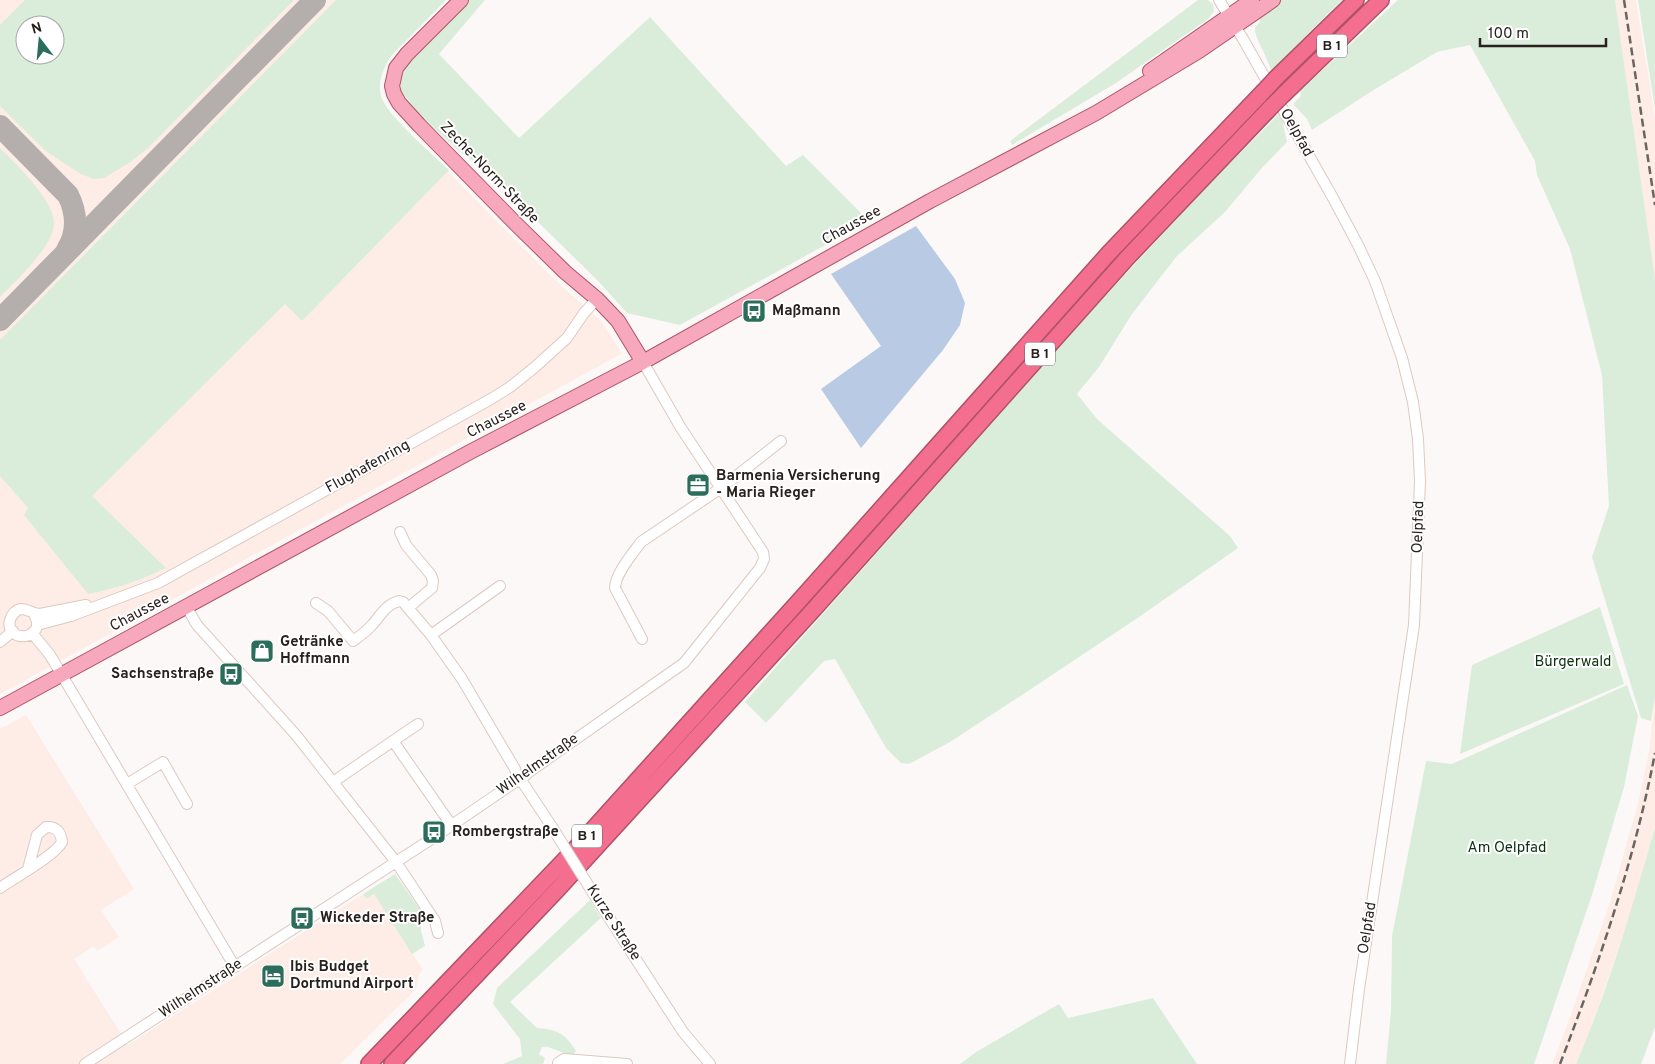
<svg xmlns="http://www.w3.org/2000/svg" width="1655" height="1064" viewBox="0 0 1655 1064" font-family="Overpass,sans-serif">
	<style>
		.built { fill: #fdede6; fill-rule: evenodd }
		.green { fill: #daeddb; fill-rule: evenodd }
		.water { fill: #b9cbe4 }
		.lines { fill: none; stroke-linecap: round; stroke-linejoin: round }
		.taxiway { stroke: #b4aeac; stroke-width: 22 }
		.minor-casing { stroke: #dcc9c1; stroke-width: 12 }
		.major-casing { stroke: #ad5368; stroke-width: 16 }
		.highway-casing { stroke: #ad5368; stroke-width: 18 }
		.minor { stroke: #fff; stroke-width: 10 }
		.major { stroke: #f8a8bc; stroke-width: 14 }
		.highway { stroke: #f46e90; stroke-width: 15 }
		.rail { stroke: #6b6562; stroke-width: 2.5; stroke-dasharray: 8 4; stroke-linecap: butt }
		.minor-bridge-casing { stroke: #dcc9c1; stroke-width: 12; stroke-linecap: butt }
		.highway-bridge-casing { stroke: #ad5368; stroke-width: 18; stroke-linecap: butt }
		.minor-bridge { stroke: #fff; stroke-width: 10 }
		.highway-bridge { stroke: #f46e90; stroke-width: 15 }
		.labels { text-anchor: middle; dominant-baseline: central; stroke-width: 4; stroke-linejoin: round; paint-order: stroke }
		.shield { fill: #fff; stroke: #686462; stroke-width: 1 }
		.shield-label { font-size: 14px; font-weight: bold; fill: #28211e }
		.street-label { font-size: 15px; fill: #28211e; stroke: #fff }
		.poi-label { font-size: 15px; font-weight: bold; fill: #28211e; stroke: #fff; text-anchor: start }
		.park-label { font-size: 15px; fill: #0b3212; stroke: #fff }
	</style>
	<rect width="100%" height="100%" fill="#fcf8f7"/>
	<!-- built -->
	<path class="built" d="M0 0H437L377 72 382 105 553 278 601 321 619 348 621 354 0 694ZM25 25H55V55H25Z
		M1615 0H1636L1655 117V279Z
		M1655 697V828L1631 912 1587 1040 1576 1064H1552L1564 1034 1609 906 1637 807 1649 752Z
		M26 715 134 889 101 910 119 937 97 951 94 946 74 959 128 1045 363 894 366 899 374 894 423 970 419 974 416 989 340 1064H0V729Z"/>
	<!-- green -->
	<path class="green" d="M25 0H294L147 149 129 163 104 178 93 179 79 173 47 152 0 106V25ZM25 25H55V55H25Z
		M336 0H446L391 56C384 67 377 83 381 96 387 116 432 154 449 170L302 321 285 304 92 496 166 568C141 580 115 589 88 594L24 515 28 508 0 476V340Z
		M469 0H485L439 54 519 138 650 17 786 166 803 155 869 221 680 325 627 313 599 282 483 168 460 152 419 114 401 91 400 77 407 63Z
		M1198 0H1208L1213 4 1214 11 1208 19 1116 83 1012 145 1010 141Z
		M1278 0H1342L1271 70C1267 58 1258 42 1255 32 1254 28 1257 25 1260 22L1259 14Z
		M1398 0H1615L1655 279V697L1651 721 1641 718 1592 557 1609 506 1602 375 1570 249 1537 175 1535 161 1470 45 1437 52 1372 91 1312 130 1307 119 1293 104 1301 96 1300 91Z
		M1638 0H1655V109Z
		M1279 114 1282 119 1287 142 1261 169 1225 212 1177 256 1132 314 1099 367 1077 394 1097 419 1230 536 1238 548 1139 617 1022 695 950 742 909 764 901 763 886 748 835 659 824 661 766 723 745 702 1082 321 1217 176Z
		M0 148C16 164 55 201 54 224 53 247 15 282 0 297Z
		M1600 607 1624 684 1460 754 1472 665Z
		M1627 685 1638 716 1624 787 1592 895 1534 1064H1386L1391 1011 1392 936 1426 761 1452 764Z
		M1655 828V1027L1641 1064H1576C1609 988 1632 907 1655 828Z
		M395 874 421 911V931L425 946 412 954 374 894 366 899 363 894Z
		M590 900 601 918 510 1002 537 1028C557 1029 566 1034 576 1051L572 1056 548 1047H542L539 1054 545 1058 543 1064H503L522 1056 520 1039 493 1004 497 988Z
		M1153 998 1197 1064H960L976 1052 1059 1004 1068 1018Z"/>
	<!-- water -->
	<path class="water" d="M916 226 955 279 965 303 960 325 943 350 861 448 821 389 881 346 831 274Z"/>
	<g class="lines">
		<!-- taxiway -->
		<path class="taxiway" d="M0 126 68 195C77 213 78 232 67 250
			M0 320 315 0"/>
		<!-- minor casing -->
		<g class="minor-casing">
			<path id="minor" d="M1219 0 1243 39 1333 198 1358 245 1375 281 1402 358 1413 402 1418 439 1420 481 1414 625 1359 989 1350 1064
				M400 532 406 545 431 575 433 581 432 588 408 608
				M500 586 431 635 462 679 515 769 519 781 523 783 552 827
				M316 603 328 611 353 641C360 636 367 631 372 625 381 615 385 605 399 601L403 602 431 635
				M186 606 197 625 296 735 396 862 435 921 438 933
				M34 614C49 641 4 644 10 620 12 614 16 610 21 609 28 609 33 614 40 614L86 605
				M37 625 71 616 158 583 491 399 510 387 535 367 567 338 584 313 597 299
				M32 633 50 655 235 967
				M642 639 615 588C615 574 633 553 641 542L721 488 781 441
				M0 642 13 631
				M418 724 393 741 452 826
				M333 782 393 741
				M127 784 163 762 187 804
				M0 888C14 878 56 855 62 842 61 832 56 826 46 827L37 835 28 869
				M593 893 683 1032 710 1064
				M558 1063 564 1059 627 1064
				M85 1064 436 836 515 782 519 781 529 772 684 663 760 568 764 559 763 552 681 428 643 362"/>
		</g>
		<!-- major casing -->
		<g class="major-casing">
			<path id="major" d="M461 0 407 54 396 68 392 86 394 94 399 103 419 125 516 224 565 272 597 299 618 321 643 362
				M1150 71 1252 0
				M0 708 470 452 643 362 930 201 1096 113 1199 51 1273 0"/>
		</g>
		<!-- highway casing -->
		<g class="highway-casing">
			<path id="highway" d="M1276 78 1356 0
				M1284 94 1381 0
				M369 1064 575 849 799 601 1109 253 1263 92
				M392 1064 558 889 815 608 1127 258 1272 106"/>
		</g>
		<!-- minor -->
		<use href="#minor" class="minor"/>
		<!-- major -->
		<use href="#major" class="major"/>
		<!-- highway -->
		<use href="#highway" class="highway"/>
		<!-- rail -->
		<path class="rail" d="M1624 0 1655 205
			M1560 1064C1599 963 1635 859 1655 753"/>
		<!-- minor-bridge casing -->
		<g class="minor-bridge-casing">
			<path id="minor-bridge" d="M552 827 593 893"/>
		</g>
		<!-- highway-bridge casing -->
		<g class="highway-bridge-casing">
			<path id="highway-bridge" d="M1263 92 1276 78
				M1272 106 1284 94"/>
		</g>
		<!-- minor-bridge -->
		<use href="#minor-bridge" class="minor-bridge"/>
		<!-- highway-bridge -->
		<use href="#highway-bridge" class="highway-bridge"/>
	</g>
	<!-- icons -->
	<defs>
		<g id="bus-square" transform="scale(1.25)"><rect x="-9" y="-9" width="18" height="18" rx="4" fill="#2c6c5a" stroke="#fff"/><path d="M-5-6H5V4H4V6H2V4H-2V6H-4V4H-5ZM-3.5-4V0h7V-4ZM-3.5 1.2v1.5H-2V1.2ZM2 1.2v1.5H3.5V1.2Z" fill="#fff"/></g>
		<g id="office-square" transform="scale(1.25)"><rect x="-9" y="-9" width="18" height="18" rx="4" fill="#2c6c5a" stroke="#fff"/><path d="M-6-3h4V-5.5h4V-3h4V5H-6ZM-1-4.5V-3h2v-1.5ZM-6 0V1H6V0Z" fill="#fff"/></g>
		<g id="shop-square" transform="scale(1.25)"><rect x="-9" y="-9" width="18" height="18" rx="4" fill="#2c6c5a" stroke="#fff"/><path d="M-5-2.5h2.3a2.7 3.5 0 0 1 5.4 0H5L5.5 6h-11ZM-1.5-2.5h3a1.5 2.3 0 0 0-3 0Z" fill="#fff"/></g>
		<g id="hotel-square" transform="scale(1.25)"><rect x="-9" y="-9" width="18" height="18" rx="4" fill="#2c6c5a" stroke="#fff"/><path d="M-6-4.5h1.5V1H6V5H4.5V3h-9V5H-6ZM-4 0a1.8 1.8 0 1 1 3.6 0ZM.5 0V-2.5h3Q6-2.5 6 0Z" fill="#fff"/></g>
	</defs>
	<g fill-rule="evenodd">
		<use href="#bus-square" x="754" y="311"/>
		<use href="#office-square" x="698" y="485"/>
		<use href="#shop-square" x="262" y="651"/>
		<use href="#bus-square" x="231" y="674"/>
		<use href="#bus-square" x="434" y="832"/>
		<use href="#bus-square" x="302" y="918"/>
		<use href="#hotel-square" x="273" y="976"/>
	</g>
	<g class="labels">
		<!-- shield labels -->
		<g class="shield">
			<rect x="1317" y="34.5" width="30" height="23" rx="4"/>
			<rect x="1025" y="342.5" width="30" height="23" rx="4"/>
			<rect x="572" y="824.5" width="30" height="23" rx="4"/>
		</g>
		<g class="shield-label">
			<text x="1332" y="46">B 1</text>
			<text x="1040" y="354">B 1</text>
			<text x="587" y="836">B 1</text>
		</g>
		<!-- street labels -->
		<g class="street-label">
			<text transform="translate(1296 133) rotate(61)">Oelpfad</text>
			<text transform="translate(489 173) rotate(46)">Zeche-Norm-Straße</text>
			<text transform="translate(852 226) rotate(-29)">Chaussee</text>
			<text transform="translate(497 420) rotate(-27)">Chaussee</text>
			<text transform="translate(368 467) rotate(-29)">Flughafenring</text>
			<text transform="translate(1419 527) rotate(-88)">Oelpfad</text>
			<text transform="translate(140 613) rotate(-28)">Chaussee</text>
			<text transform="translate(538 765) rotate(-35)">Wilhelmstraße</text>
			<text transform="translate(613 923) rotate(57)">Kurze Straße</text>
			<text transform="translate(1368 928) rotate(-81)">Oelpfad</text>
			<text transform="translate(201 989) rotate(-33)">Wilhelmstraße</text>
		</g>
		<!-- poi labels -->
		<g class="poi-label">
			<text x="772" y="311">Maßmann</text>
			<text x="716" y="476">Barmenia Versicherung<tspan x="716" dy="17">- Maria Rieger</tspan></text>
			<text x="280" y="642">Getränke<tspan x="280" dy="17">Hoffmann</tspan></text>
			<text x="214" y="674" text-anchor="end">Sachsenstraße</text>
			<text x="452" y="832">Rombergstraße</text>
			<text x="320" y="918">Wickeder Straße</text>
			<text x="290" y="967">Ibis Budget<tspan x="290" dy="17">Dortmund Airport</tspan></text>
		</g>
		<!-- park labels -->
		<g class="park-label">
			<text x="1573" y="662">Bürgerwald</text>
			<text x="1507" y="848">Am Oelpfad</text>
		</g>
	</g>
	<!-- north arrow -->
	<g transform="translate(40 40) rotate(344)"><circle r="24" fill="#ffffff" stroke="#a9a6a5"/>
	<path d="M0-4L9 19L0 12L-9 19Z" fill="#2c6c5a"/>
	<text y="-8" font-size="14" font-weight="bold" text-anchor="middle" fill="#28211e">N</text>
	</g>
	<!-- scale -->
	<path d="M1480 38v8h126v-8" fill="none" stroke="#28211e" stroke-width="2.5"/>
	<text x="1488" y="38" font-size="15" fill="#28211e" stroke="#ffffff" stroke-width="4" paint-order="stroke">100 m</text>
</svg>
